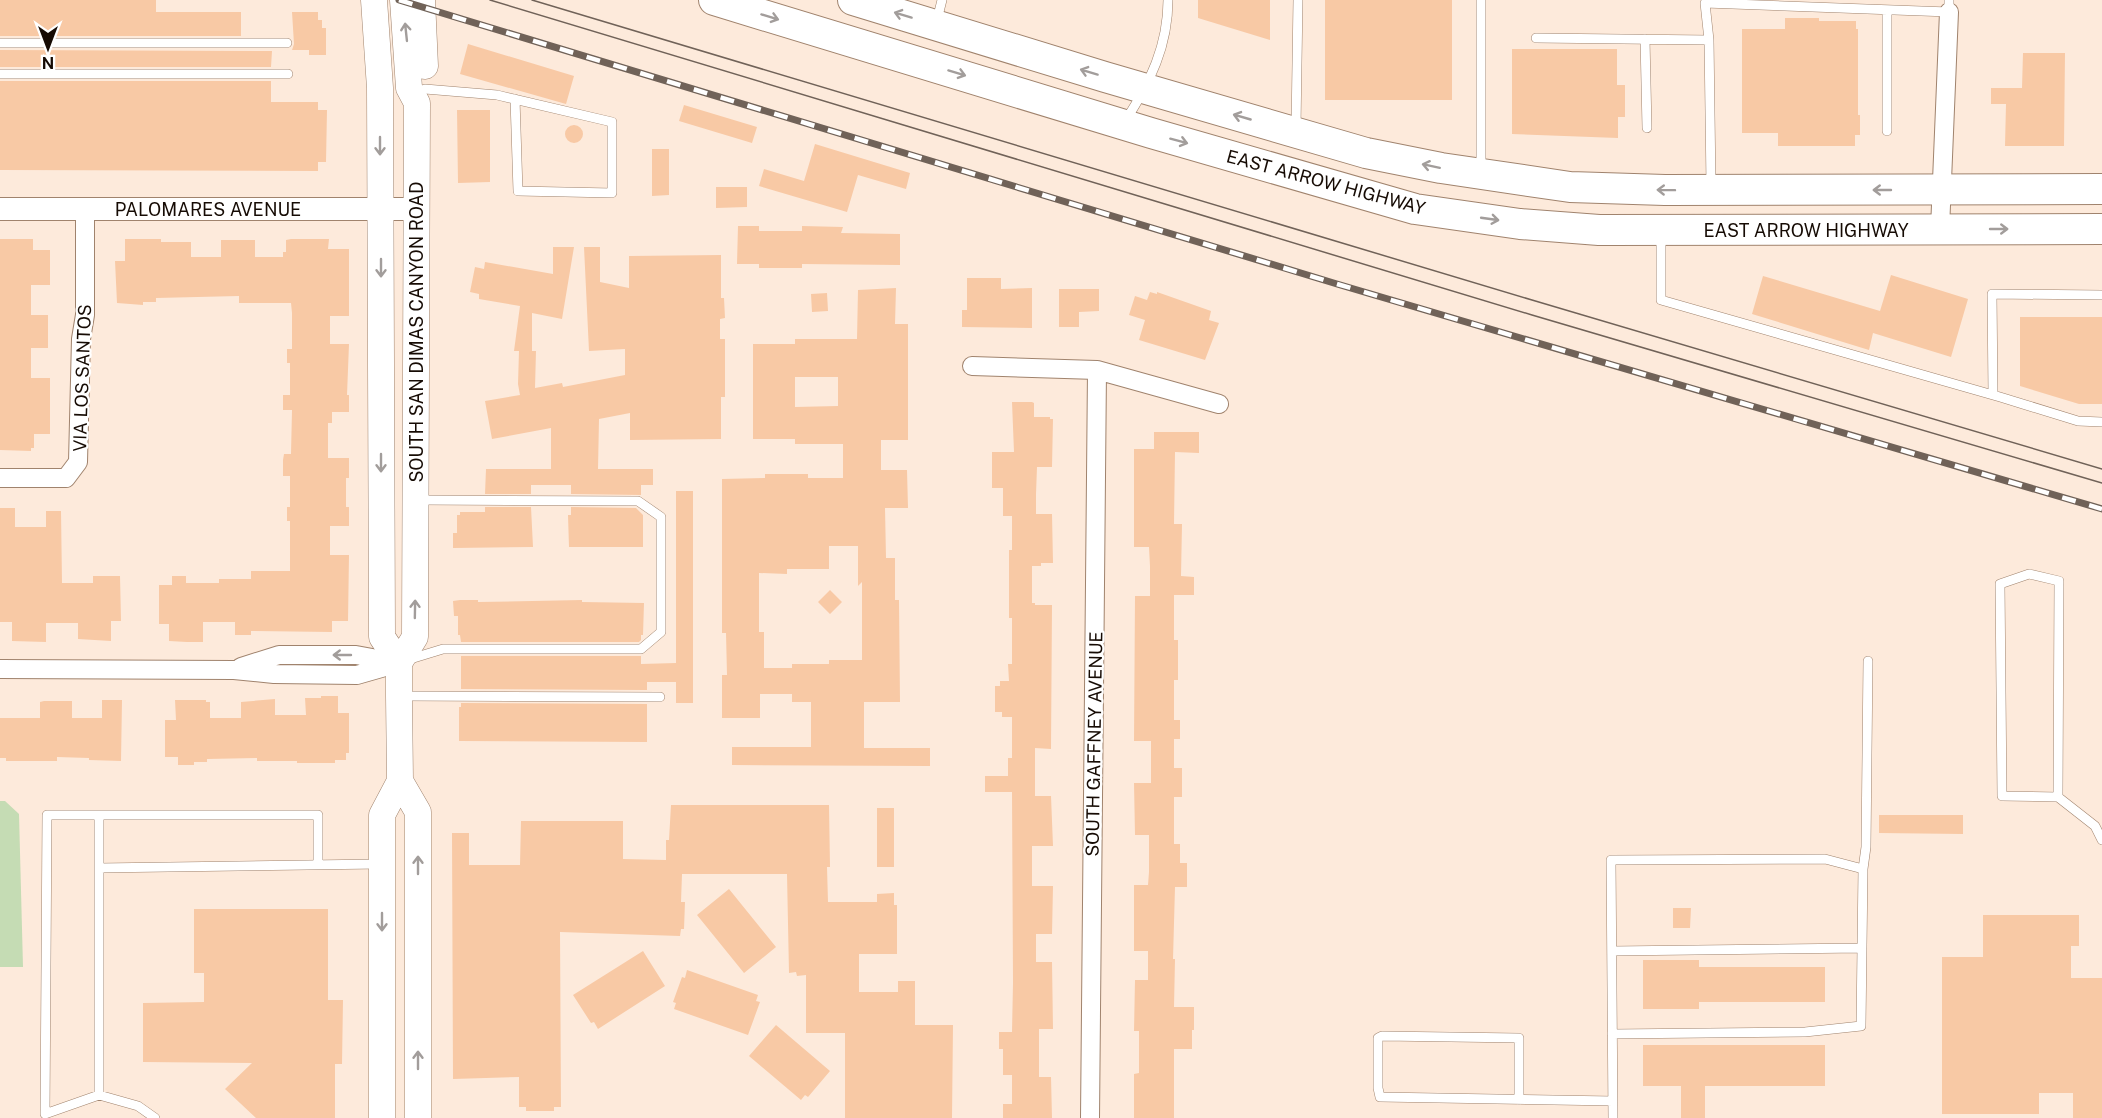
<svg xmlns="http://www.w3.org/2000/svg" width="2102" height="1118" viewBox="0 0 2102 1118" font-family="'Public Sans',sans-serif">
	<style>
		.green { fill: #c5dcb4 }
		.building { fill: #f8c9a5; fill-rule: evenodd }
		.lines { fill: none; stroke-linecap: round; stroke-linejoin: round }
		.service-casing { stroke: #a0836d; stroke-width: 10 }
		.minor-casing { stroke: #a0836d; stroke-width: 20 }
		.tertiary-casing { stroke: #a0836d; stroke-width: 24 }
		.secondary-casing { stroke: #a0836d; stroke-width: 27 }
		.primary-casing { stroke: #a0836d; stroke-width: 32 }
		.service { stroke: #fff; stroke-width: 9 }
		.minor { stroke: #fff; stroke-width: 18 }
		.tertiary { stroke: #fff; stroke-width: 22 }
		.secondary { stroke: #fff; stroke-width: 26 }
		.primary { stroke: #fff; stroke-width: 30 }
		.tram { stroke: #706258; stroke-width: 1.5 }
		.rail-casing { stroke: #706258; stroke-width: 7 }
		.rail { stroke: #fff; stroke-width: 4.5; stroke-dasharray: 14; stroke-linecap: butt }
		.oneway { stroke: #a29d9b }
		.labels { text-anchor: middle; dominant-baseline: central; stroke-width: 4.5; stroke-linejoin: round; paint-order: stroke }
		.street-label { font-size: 18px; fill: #160b04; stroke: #fff }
	</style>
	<rect width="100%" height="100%" fill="#fdeadb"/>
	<!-- green -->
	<path class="green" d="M0 801H5L19 814 23 967H0Z"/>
	<!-- building -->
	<path class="building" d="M0 0H156V12H241V36H0Z
		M1198 0H1270V40L1198 18Z
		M1325 0H1452V100H1325Z
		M292 12H318V20H322V28H326V55H309V50H292L294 44Z
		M1785 18H1819V21H1856V29H1858V115H1860V135H1855V146H1778V133H1742V29H1785Z
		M468 44 574 76 566 104 460 74Z
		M1512 49H1617V85H1625V117H1618V138L1512 134Z
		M0 50 272 51 271 67H0Z
		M2023 53H2065L2064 146H2005L2006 104H1991V88H2022Z
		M0 81H271V102H318V110H327L326 162H318V171L0 170Z
		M684 105 757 127 752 143 679 121Z
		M457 110H490V182L458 183Z
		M565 134a9 9 0 1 1 18 0a9 9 0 1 1-18 0Z
		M815 144 910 173 906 189 858 175 847 212 759 186 764 169 804 181Z
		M652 149H669V195L652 196Z
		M716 187H747V207L716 208Z
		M738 226H759V231H802V226L843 227 841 233 900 234V265L802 264V268H759V264H737Z
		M0 239H33V250H50V285H31V315H48V348H31V378H50V434H34V448H31V451L0 450Z
		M125 239H161V242H191V257H221V240H255V257H283V252H286V240L291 239H329L328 249H349V316H330V344H349L347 395H349V412H332V423H328V458H349V478H346V507H349V526H330V555H349L348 621H332V632L251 631V635H235V622H203V642H187L169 641V624H159V585H172V576H186V583H219V579H251V571H290V521H287V507H290V476H283V460L284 454H291L292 410H283V395H290V363H287V349H292V313L291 303H239V296L156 298V302H143V305L117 303 115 261H125Z
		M553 247H574L562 319 532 313V351H536L535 388 562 383 563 387 625 375V349L589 351 584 247H600V282L629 288V256L721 255V298H724L725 318 720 319V339H725V397H721V439L630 440V413L599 419 598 469H653V485H641V495L571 494V485H531V494H485L486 469H551V428L492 439 485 401 520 395 518 384 519 351H514L520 306 479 299V294L470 292 475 267 484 269 485 262 553 274Z
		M1891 275 1968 299 1951 357 1873 333 1869 350 1752 314 1763 276 1880 311Z
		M967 278H1001V289L1032 288V328L962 327V310H967Z
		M896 288 895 324H908V440H881V470H907L908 508H885L886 558H895V600H899L900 702H864V748H930V766L732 765V747H811V702H792V694H760V718H722V675H727L726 633H722V479L765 478V474H808V478H843V444H795V439H753V344H795V339H857L858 290ZM795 377H838V406L795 407ZM829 546H858V586L862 582V660H829V664H792V668H764V632H759V573L787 574V569H829Z
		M1059 289H1099V311L1079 312V327H1059Z
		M1150 292 1157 294V292L1211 311 1209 320 1219 323 1205 360 1139 340 1145 320 1129 315 1135 296 1147 300Z
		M827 293 828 311 812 312 811 294Z
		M2020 317H2102V404H2079L2020 386Z
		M1012 402H1032L1034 403V417H1050V419H1053L1052 467H1037L1036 494V514H1052L1053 563H1041V566H1032V603H1035V605H1052L1051 749 1035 748V796H1051L1053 846H1032V886H1053L1052 934H1036V962H1052L1053 1029H1039V1077H1051L1052 1118H1003V1104H1012V1075H1003V1049H999V1032H1012L1013 983 1012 792H985V776H1008V758H1012V717H1002V712H995V686H1000V681H1009L1008 664H1012V618H1009V550H1012V516H1003V488H992V452H1014Z
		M1154 432H1199V453L1175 452 1174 524H1182L1181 576 1194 577V595H1174V640H1178V680H1174V720H1180V739H1174V768H1182V797H1174V844H1180V863H1187V887H1175L1173 959H1175L1174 1007H1194V1030H1192V1049H1174V1118H1134V1074L1139 1073V1031H1134L1135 980H1148V951H1134V885H1148L1149 872V835H1135L1134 783H1151V741H1134L1135 596H1150V566L1149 547H1134V449H1154Z
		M676 491H693V703H676V682H647V690L461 689V656H641V664L676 663Z
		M485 507H531L533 547 453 548V533H457V515H460V512H485Z
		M571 507 636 508 643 515V547H569L568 515H571Z
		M0 508H15V527H46V511H61L62 583H93V576H120L121 621H111V641L78 639V623H46V642L12 641V622H0Z
		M830 590 842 602 830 614 818 602Z
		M460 600H478V602L582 600V602L644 603 643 635H641V640L639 642H461L460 635H458V616H454L453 601Z
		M321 696H338V713H349V753H346V760H335V763H297V761H257V758L207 759V762H194V765H178V757H165V720H176L175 700H206V702H210V718H241V702L275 699V715H306L305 698H321Z
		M102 700H122L121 761 89 760V758L57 757V761H6V758H0V718H40V702L44 701H72V718H102Z
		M461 703 647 704V742L459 741V707H461Z
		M671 805H829L830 867H827L828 902H877V894L894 893V905H897V954H859V992H898V981H915V1025H953L952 1118H845V1033H806V975L797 976 796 972 789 973 787 874H682L681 902H685L684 929H681L680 936 560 932 561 1107H554V1111H526V1107H519V1077L453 1079 452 833H469V865H520L521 821H623V859L666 860V840H669Z
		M877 808H894V867H877Z
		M1879 815H1963V834L1879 833Z
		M729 889 776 947 744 973 697 915Z
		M1673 908H1691L1690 928H1673Z
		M194 909H328V1000H343L342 1064H335V1118H256L225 1089 252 1063 143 1062V1003L204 1002V973H194Z
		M1983 915H2079V946H2071V978H2102V1118H2073V1093H2039V1114H1942V957H1983Z
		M643 951 665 986 598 1029 594 1022 591 1023 573 995Z
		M1643 960H1699V967H1825V1002H1699V1009H1643Z
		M687 970 758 995 756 1001 760 1002 748 1035 674 1009 676 1003 673 1002 682 977 685 978Z
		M776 1025 830 1071 808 1097 805 1095 801 1100 749 1056Z
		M1643 1045H1825V1086H1705V1118H1681V1086H1643Z"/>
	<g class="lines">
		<!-- service casing -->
		<g class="service-casing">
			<path id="service" d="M937 20 942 0
				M1536 38 1709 40 1711 185
				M1645 39 1647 128
				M1709 40 1705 3 1949 12V0
				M0 43H287
				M0 74H288
				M425 89 497 95 612 122V193L518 191 515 99
				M1126 120C1150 82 1168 46 1168 0
				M1296 127 1298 0
				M1887 131V10
				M1481 168V0
				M1661 233V300L2000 397 2078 421 2102 422
				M1993 394 1992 294 2102 295
				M407 660 443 649H641L661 632V517L638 501 417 500
				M401 696 660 697
				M2058 797 2059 581 2029 574 2000 584 2002 796 2058 797 2095 826 2102 840
				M99 815V1095L45 1114 47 815H318V865
				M99 868 379 864
				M1612 951 1862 948
				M1612 1034 1805 1032 1861 1026 1863 869
				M99 1095 138 1106 155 1118
				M1519 1100V1038L1382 1036 1378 1038V1088L1380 1097 1613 1101
				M1613 1118 1611 860 1825 859 1863 869 1866 847 1868 661"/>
		</g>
		<!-- minor casing -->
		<g class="minor-casing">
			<path id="minor" d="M1940 229 1949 12
				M972 366 1097 370 1219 404
				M0 478H66L78 462 81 339 85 315V208
				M241 667 279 655H356L394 662
				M0 669 234 670 274 674 357 675 399 663
				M1090 1118 1097 370"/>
		</g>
		<!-- tertiary casing -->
		<g class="tertiary-casing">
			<path id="tertiary" d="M0 209H416"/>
		</g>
		<!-- secondary casing -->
		<g class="secondary-casing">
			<path id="secondary" d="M374 0 380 88 382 637 399 663
				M403 0 409 88 417 103 415 637 399 663V696L400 781 418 812V1118
				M422 0 425 66
				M382 1118V815L400 781"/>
		</g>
		<!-- primary casing -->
		<g class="primary-casing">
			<path id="primary" d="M714 0 1151 133 1415 209 1520 224 1599 230 2102 229
				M853 0 1105 77 1366 153 1441 168 1570 187 1665 190 2102 189"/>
		</g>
		<!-- service -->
		<use href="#service" class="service"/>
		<!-- minor -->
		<use href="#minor" class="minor"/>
		<!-- tertiary -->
		<use href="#tertiary" class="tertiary"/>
		<!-- secondary -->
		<use href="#secondary" class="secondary"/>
		<!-- primary -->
		<use href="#primary" class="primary"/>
		<!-- tram -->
		<path class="tram" d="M490 0 1532 315 2102 483
			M532 0 1532 300 2102 469"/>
		<!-- rail casing -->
		<g class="rail-casing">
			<path id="rail" d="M399 0 1337 284 2102 509"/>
		</g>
		<!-- rail -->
		<use href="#rail" class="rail"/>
	</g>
	<!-- one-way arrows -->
	<defs><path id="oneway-shaft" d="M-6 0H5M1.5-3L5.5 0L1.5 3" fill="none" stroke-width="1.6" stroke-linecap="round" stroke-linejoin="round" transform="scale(1.5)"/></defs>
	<g class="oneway">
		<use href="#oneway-shaft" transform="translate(903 15) rotate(-163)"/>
		<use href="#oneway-shaft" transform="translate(770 17) rotate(17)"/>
		<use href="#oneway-shaft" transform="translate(406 32) rotate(-96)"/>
		<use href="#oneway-shaft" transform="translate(1089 72) rotate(-163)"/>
		<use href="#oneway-shaft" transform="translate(957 73) rotate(17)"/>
		<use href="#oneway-shaft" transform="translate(1242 117) rotate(-164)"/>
		<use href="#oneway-shaft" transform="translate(1179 141) rotate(15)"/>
		<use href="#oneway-shaft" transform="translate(380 146) rotate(90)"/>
		<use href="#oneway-shaft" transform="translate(1431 166) rotate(-168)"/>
		<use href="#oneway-shaft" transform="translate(1666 190) rotate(-179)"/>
		<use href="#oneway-shaft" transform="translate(1882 190) rotate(180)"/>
		<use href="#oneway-shaft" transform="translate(1490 219) rotate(8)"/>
		<use href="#oneway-shaft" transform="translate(1999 229)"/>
		<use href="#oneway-shaft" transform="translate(381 268) rotate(90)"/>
		<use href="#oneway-shaft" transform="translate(381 463) rotate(90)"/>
		<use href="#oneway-shaft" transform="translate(415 609) rotate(-89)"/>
		<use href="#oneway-shaft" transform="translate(342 655) rotate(-180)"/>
		<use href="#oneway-shaft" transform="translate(418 865) rotate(-90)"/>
		<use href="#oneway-shaft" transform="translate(382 922) rotate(90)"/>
		<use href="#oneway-shaft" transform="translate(418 1060) rotate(-90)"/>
	</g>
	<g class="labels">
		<!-- street labels -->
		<g class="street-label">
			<text transform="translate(1326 182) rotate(15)">EAST ARROW HIGHWAY</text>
			<text x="208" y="209">PALOMARES AVENUE</text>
			<text x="1806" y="230">EAST ARROW HIGHWAY</text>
			<text transform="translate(416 332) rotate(-90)">SOUTH SAN DIMAS CANYON ROAD</text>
			<text transform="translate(82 378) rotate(-88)">VIA LOS SANTOS</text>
			<text transform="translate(1094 744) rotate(-89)">SOUTH GAFFNEY AVENUE</text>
		</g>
	</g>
	<!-- north arrow -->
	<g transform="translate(48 48) rotate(180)" stroke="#ffffff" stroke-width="4.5" paint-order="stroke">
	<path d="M0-4.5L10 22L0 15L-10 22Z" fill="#160b04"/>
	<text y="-9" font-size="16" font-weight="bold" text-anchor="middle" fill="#160b04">N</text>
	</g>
</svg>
